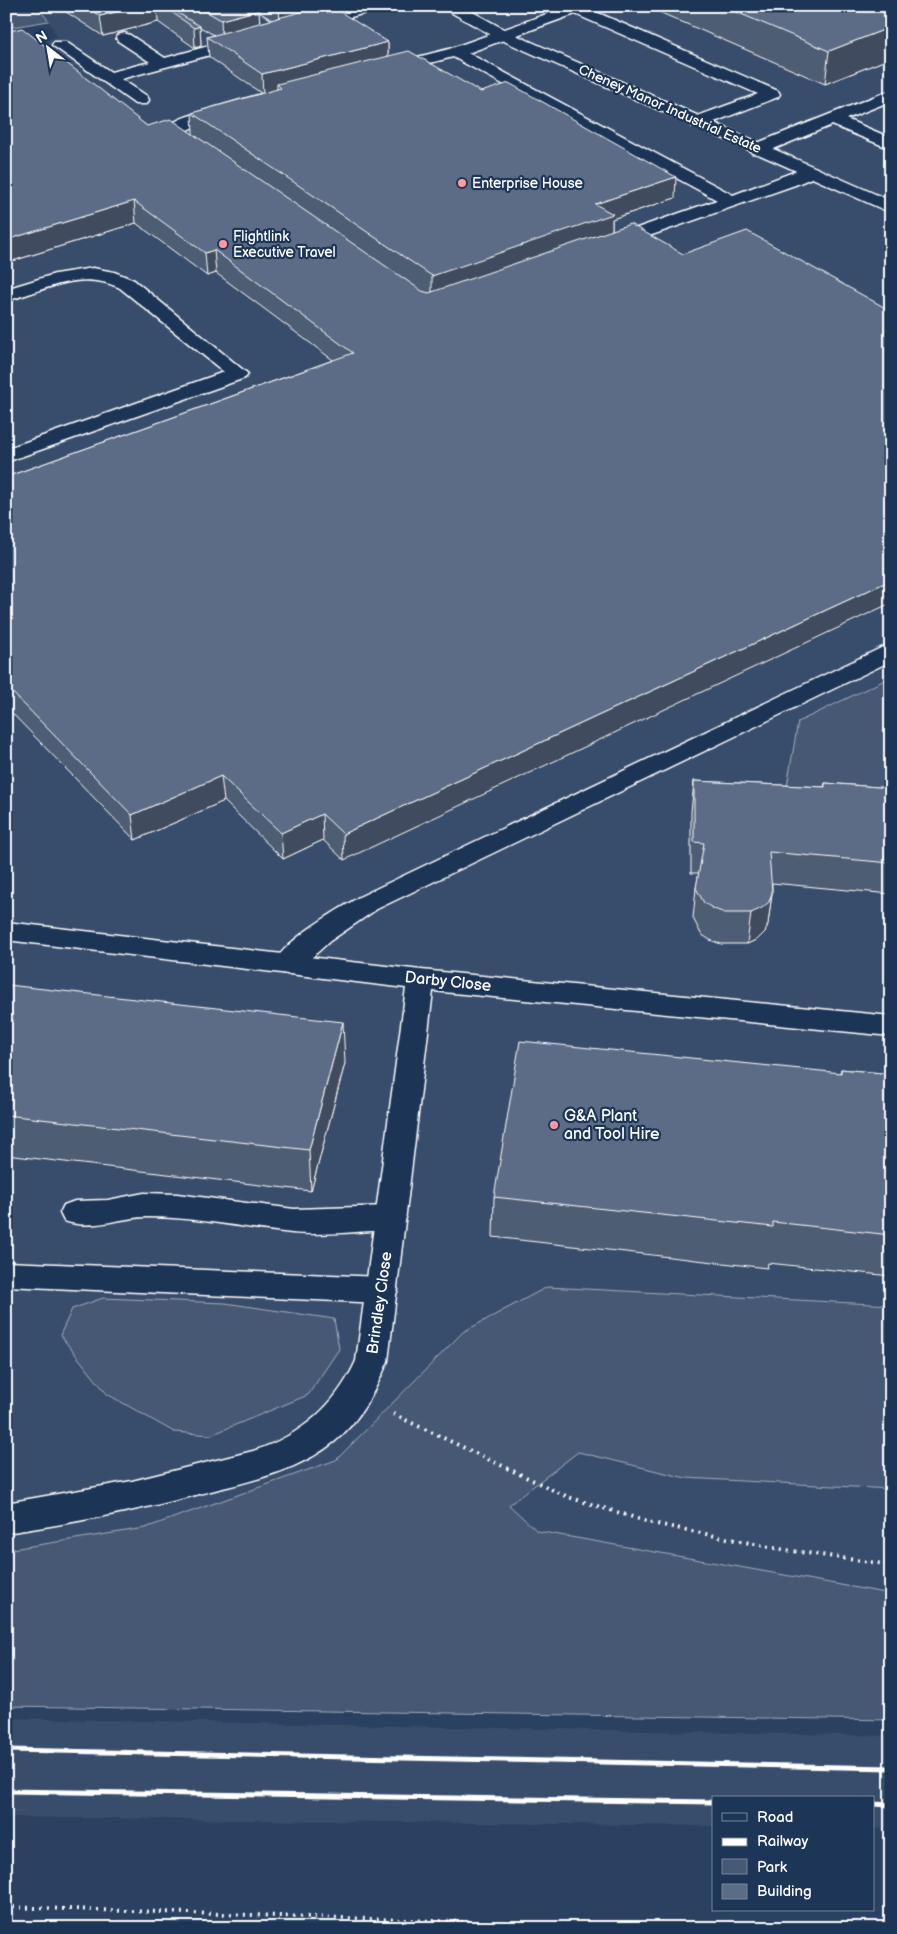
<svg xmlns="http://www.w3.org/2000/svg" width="897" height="1934" viewBox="0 0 897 1934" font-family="'Balsamiq Sans',sans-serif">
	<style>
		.built { fill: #394e6c }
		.green { fill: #465975; stroke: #a2acba }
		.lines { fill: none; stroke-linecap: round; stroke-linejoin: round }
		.lane-casing { stroke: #fff; stroke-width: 3 }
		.street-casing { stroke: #fff; stroke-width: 3 }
		.secondary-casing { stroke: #fff; stroke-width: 3 }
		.path { stroke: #fff; stroke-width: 4; stroke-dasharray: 2 5; stroke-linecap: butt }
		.lane { fill: #1d3557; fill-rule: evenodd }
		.street { fill: #1d3557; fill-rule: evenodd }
		.secondary { fill: #1d3557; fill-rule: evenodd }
		.rail { stroke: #fff; stroke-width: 5 }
		.wall { fill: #4e5d73; stroke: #fff; fill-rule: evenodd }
		.shaded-wall { fill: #404c5e; stroke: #fff }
		.building { fill: #5b6c86; stroke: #fff }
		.poi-dot { fill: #ff9aa2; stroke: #1d3557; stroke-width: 2 }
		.labels { text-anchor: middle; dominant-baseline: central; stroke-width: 4.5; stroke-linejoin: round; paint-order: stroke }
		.far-street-label { font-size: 14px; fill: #fff; stroke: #1d3557 }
		.far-poi-label { font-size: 14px; fill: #fff; stroke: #1d3557; text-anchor: start }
		.street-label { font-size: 16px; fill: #fff; stroke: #1d3557 }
		.poi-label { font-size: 16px; fill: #fff; stroke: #1d3557; text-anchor: start }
	</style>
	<rect width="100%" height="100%" fill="#2a4161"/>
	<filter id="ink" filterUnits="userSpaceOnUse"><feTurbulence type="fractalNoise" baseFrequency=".02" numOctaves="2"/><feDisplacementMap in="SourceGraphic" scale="10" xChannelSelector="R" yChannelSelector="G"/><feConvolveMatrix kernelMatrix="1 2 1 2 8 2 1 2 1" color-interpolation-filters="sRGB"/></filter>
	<g filter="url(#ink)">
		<!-- built -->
		<path class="built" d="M36 6H891V1720L6 1706V50L57 37 49 21Z
			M6 1718 891 1736V1829L873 1828V1798H713V1826L6 1817Z"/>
		<!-- green -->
		<path class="green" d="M6 6H36L49 21 6 28Z
			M891 677V807L785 798 798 722Z
			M547 1287 891 1305V1489L686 1478 578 1452 509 1505 537 1531 891 1594V1720L6 1706V1550L145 1528 336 1460 463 1332Z
			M103 1298 225 1303 334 1319 339 1349 308 1395 211 1435 174 1432 107 1394 60 1335 72 1309Z"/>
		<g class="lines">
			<!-- lane casing -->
			<g class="lane-casing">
				<path id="lane" d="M356 6H383L380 9 308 29 302 27 300 24 302 21Z
					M569 6H592L589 9 778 91 780 94 778 97 704 126H692L690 122 692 118 758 94 575 14 468 53 733 195 804 168 810 167 816 168 819 172 816 176 795 185 609 250 603 248 600 244 603 240 717 200 453 57 388 74 382 72 380 69 382 66 449 49Z
					M124 33 130 35 165 58 245 36 251 38 253 41 251 44 121 79 147 96 149 100 147 104H135L52 45 54 42H66L111 72 150 62 118 41 116 38 118 35Z
					M891 90V101L846 119 891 138V149L832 125 764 153 758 154 752 153 749 149 752 145Z
					M228 106 234 107 236 111 234 115 200 124 185 131 206 147 203 151C190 154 172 140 165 130 174 116 212 110 228 106Z
					M93 268 114 272 134 280 248 374 245 378 6 462V449L224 372 120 288C78 269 47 290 6 301V289L55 274Z
					M891 645V661L377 909 330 941 297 971 287 974 277 971 273 964C289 937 332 914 359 897L883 647Z
					M144 1193 177 1194 294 1209 391 1206 402 1210 406 1218 402 1226 391 1230C361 1231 321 1236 292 1233 243 1228 196 1217 147 1217 118 1217 95 1231 64 1221L60 1213 64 1205 75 1201 108 1200Z
					M6 1262 382 1277 393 1281 398 1290 393 1299 382 1303 6 1286Z"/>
			</g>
			<!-- street casing -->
			<g class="street-casing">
				<path id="street" d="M6 922 421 970 891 1016V1036L433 991 388 1361C375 1391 360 1421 334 1442 298 1471 251 1481 207 1492 141 1510 74 1523 6 1533V1503L132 1481 253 1451C300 1436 335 1407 356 1361L406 988 6 940Z"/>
			</g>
			<!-- secondary casing -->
			<g class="secondary-casing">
				<path id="secondary" d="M442 6H462L509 32 891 201V213L497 38 445 9Z"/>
			</g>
			<!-- path -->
			<path class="path" d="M393 1414 568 1497 652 1523 779 1549 891 1565
				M6 1907 648 1928"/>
			<!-- lane -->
			<use href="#lane" class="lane"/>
			<!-- street -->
			<use href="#street" class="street"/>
			<!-- secondary -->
			<use href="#secondary" class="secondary"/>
			<!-- rail -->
			<path class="rail" d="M6 1750 891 1768
				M6 1791 713 1802
				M873 1804 891 1805"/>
		</g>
		<!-- wall -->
		<path class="wall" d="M57 6H314V8L388 42V56L481 92 675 198 612 219V230L344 860 323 840 283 859 224 801 135 840 6 707V477L333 360 216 273 207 276 136 223 6 263V32L147 126 193 134 192 113 261 93 209 57 207 37 214 35 200 27 201 46 195 48 158 22 103 36ZM259 12 272 20 260 23Z
			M659 6H891V58L825 84 659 12Z
			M694 781 824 787 825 783 891 788V894L772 883V893L768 924 765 932 758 939 747 944H721L710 940 701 934 693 918 696 888 699 873H691V812Z
			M6 989 345 1063 311 1191 6 1155Z
			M841 1069 891 1074V1276L768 1263 767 1268 493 1237 494 1197 840 1073Z"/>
		<!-- shaded-wall -->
		<path class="shaded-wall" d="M139 6H157L158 22 103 36 100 16Z
			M279 6H314L315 16 280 25Z
			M259 10 260 30 222 40 221 20Z
			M200 26 201 46 195 48 194 28Z
			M891 27V58L825 84 829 51Z
			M388 42V63L281 88 277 84V91L263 95 262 74Z
			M676 177 675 198 612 219V236L432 299V276L595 204Z
			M134 201 136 223 6 263V240Z
			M214 250 216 273 207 276 205 253Z
			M891 580V603L344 860 343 834Z
			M221 776 224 801 135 840 132 815Z
			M322 814 323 840 283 859 281 833Z
			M772 893 768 924 765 932 758 939 747 944 751 913Z
			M343 1022 345 1063 311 1191 309 1150Z"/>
		<!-- building -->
		<path class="building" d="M85 6H139L100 16Z
			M163 6H170L171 9 200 26 194 28Z
			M197 6H252L259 10 221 20Z
			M323 6H331L388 42 262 74 207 37Z
			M722 6H891V27L829 51Z
			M22 28 147 126 171 119 422 291 429 293 630 224 683 254 747 231 891 311V580L343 834 322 814 281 833 221 776 132 815 6 686V477L353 353 214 250 205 253 134 201 6 240V32Z
			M409 51 481 92 509 83 676 177 595 204 613 214 432 276 192 113 281 88 277 84Z
			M694 781 825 787V783L891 788V863L769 852 772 893 769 902 762 908 751 913H725L714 909 704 903 696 888 704 843 694 842Z
			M8 985 343 1022 309 1150 6 1115V989Z
			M520 1041 841 1073V1069L891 1074V1235L773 1222V1227L494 1197Z"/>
	</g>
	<!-- markers -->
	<g class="poi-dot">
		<circle cx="462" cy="183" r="5"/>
		<circle cx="223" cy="244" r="5"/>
		<circle cx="554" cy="1125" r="5"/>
	</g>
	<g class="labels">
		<!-- far-street labels -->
		<g class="far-street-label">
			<text transform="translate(670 109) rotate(24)">Cheney Manor Industrial Estate</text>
		</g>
		<!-- far-poi labels -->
		<g class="far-poi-label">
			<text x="472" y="183">Enterprise House</text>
			<text x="233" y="236">Flightlink<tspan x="233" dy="16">Executive Travel</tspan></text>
		</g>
		<!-- street labels -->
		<g class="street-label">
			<text transform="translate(448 982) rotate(6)">Darby Close</text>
			<text transform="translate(380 1303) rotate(-82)">Brindley Close</text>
		</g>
		<!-- poi labels -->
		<g class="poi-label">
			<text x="564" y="1116">G&amp;A Plant<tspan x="564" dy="18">and Tool Hire</tspan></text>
		</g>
	</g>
	<!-- margin -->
	<rect width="897" height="1934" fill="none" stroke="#1d3557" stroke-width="25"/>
	<rect x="12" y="12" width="872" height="1909" fill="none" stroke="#fff" stroke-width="2" filter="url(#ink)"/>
	<!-- legend -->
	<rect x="712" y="1796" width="162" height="115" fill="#1d3557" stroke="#77869a"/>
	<rect x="722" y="1813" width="25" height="8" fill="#1d3557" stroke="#77869a"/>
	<text x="757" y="1822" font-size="15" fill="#ffffff">Road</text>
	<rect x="722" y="1838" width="25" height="8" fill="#ffffff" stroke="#77869a"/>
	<text x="757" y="1846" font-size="15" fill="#ffffff">Railway</text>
	<rect x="722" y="1859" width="25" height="15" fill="#465975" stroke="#77869a"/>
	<text x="757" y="1872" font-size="15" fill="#ffffff">Park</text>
	<rect x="722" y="1884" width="25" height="15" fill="#5b6c86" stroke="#77869a"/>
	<text x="757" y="1896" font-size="15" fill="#ffffff">Building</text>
	<!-- north arrow -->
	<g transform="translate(48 48) rotate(329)" stroke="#1d3557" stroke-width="4" paint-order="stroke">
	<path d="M0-4L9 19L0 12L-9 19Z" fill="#ffffff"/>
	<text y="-8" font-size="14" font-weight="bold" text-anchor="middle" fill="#ffffff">N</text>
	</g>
</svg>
